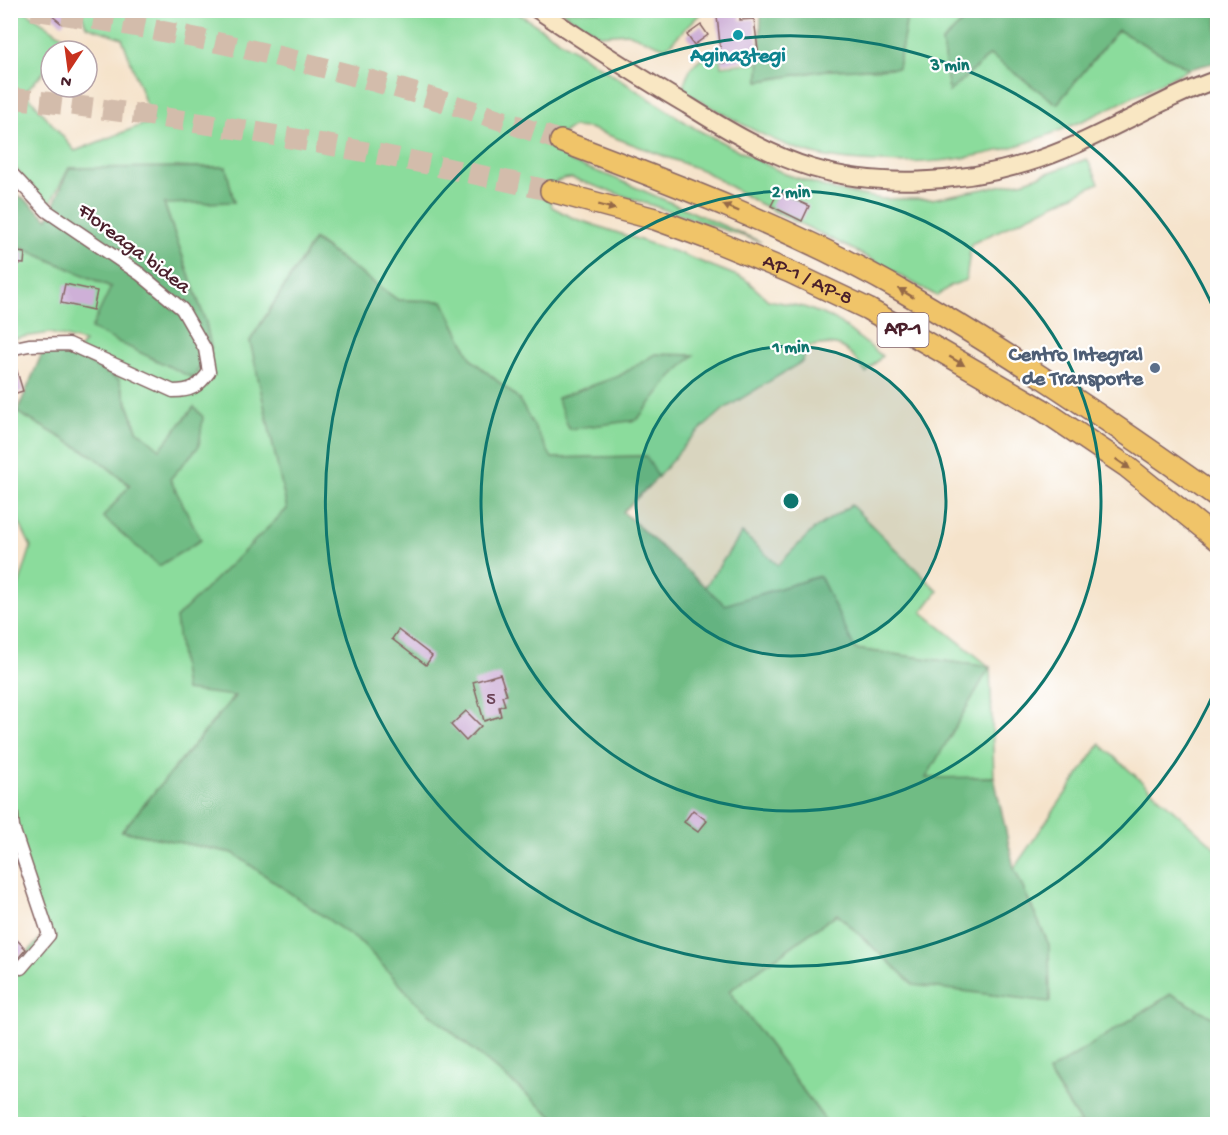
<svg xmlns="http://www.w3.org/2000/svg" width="1228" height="1135" viewBox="0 0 1228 1135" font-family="'Gochi Hand',sans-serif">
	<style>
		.green { fill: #8bdc9c; stroke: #6a7e64; stroke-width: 1.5 }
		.forest { fill: #70bc84; stroke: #5d6e58; stroke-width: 1.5 }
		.building { fill: #ceb0d7 }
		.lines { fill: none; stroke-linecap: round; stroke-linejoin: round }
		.motorway-tunnel { stroke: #d3bcab; stroke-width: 21; stroke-dasharray: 21 10; stroke-linecap: butt }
		.minor-casing { stroke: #866463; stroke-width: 15 }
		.secondary-casing { stroke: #866463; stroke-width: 20 }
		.motorway-casing { stroke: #866463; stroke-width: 24 }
		.minor { stroke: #fff; stroke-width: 12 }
		.secondary { stroke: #f9e7c3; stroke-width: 16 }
		.motorway { stroke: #f0c469; stroke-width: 21 }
		.oneway { fill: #956947 }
		.ring { fill: none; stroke: #0f766e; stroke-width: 3 }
		.culture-dot { fill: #0f9aa8; stroke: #fff; stroke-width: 2 }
		.service-dot { fill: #5c6f8a; stroke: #fff; stroke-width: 2 }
		.labels { text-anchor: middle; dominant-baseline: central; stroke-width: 4.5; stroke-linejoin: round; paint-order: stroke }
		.number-label { font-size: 18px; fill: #6b4356 }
		.shield { fill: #fff; stroke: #80626b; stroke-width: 1.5 }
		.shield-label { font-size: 20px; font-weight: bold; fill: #4a1f2b }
		.culture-label { font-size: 21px; font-weight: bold; fill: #0d838f; stroke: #fff }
		.street-label { font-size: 21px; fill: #4a1f2b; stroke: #fff }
		.service-label { font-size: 21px; font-weight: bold; fill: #4e5e75; stroke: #fff; text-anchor: end }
		.centre { fill: #0f766e; stroke: #fff; stroke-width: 3 }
		.ring-label { font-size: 18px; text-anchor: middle; font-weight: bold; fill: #0f766e; stroke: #fff; stroke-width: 4.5; stroke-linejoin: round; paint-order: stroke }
	</style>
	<rect width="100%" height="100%" fill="#fff"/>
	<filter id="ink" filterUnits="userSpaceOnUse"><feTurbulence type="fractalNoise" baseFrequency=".0167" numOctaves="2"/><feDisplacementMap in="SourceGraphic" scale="12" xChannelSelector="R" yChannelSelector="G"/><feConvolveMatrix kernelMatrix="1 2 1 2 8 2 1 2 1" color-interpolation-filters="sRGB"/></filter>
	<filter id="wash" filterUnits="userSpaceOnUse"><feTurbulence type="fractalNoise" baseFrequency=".008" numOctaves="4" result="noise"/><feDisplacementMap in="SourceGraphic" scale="24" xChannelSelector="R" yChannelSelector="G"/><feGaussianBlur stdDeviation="1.35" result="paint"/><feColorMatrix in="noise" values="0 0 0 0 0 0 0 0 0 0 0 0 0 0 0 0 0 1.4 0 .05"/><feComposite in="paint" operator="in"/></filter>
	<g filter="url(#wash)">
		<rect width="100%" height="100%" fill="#f5e3cb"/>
		<!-- green -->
		<path class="green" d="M346 10H513L696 129 785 174 834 190 882 199H932L1025 181 1087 159 1099 183 971 244 966 280 950 286 937 296 852 249 758 203 704 171 589 128 572 127 564 132 560 144 562 154 571 162 612 177 761 242 571 178C551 179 546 189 552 207L573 218 676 252 745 279 768 300 804 307 835 319 882 356 866 373C844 345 843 340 806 347L803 361 724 409 689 440 658 477 645 456 551 458 518 398 472 360 443 301 398 300 314 239 250 341 287 509 176 618 235 695 122 831 233 853 363 944 417 1003 562 1124H87L81 1117 75 1124H11V972L44 934 11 847V601H14L31 547 11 505V413L17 412 95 457 130 486 170 479 199 446 194 407 160 450 137 430 119 380 76 355 84 342 50 333 11 339V243L111 287 211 348 206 323 164 203 234 202 225 167 69 168 50 204 35 193 11 162V11H25L71 42 63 51H51V64L25 92 75 151 152 121 122 38 86 26 81 11Z
			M667 10 703 11 666 48 627 33 599 35 560 11Z
			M908 10 974 11 942 42 949 91 990 55 1057 104 1118 30 1189 69C1083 121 1004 169 881 162 854 161 826 159 800 150 759 136 721 112 683 91 686 68 697 58 718 49L721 66 760 62 759 81 826 70 898 68Z
			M851 505 938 591 922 612 990 667 994 777 925 779 989 667 855 649 820 576 725 605 705 587 742 533 778 565 813 530Z
			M1100 744 1217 849V1020L1171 994 1048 1073 1081 1124H828L729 991 837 914 914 985 1049 945 1014 868Z"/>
		<!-- forest -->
		<path class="forest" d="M761 11H908L898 68 826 70 759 81Z
			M974 11H1217V62L1189 69 1118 30 1057 104 990 55 949 92 942 42Z
			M226 167 234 202 164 204 206 323 211 348 193 378 91 329 111 287 11 243 10 193 23 198 48 219 69 168Z
			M314 240 398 300 443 301 472 360 518 398 552 458 646 456 658 477 623 512 725 605 820 576 855 649 990 667 926 778 994 777 1014 868 1049 945 1050 1002 914 985 837 914 729 991 828 1124H562L417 1003 363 944 233 853 122 831 235 696 185 690 176 618 287 509 250 341Z
			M43 351 76 355 119 380 137 430 160 449 194 407 203 417 199 446 170 479 201 540 159 566 103 517 130 485 95 457 17 412Z
			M655 354 694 355 671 377 637 420 569 429 557 398 619 376Z
			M1171 994 1217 1020V1124H1081L1048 1072Z"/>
		<g id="blocks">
			<!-- building -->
			<path class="building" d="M45 10H72L62 24Z
				M740 13V20L754 19 758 50 742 52 743 61 722 63 717 16Z
				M701 25 708 35 694 45 687 35Z
				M778 192 809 206 802 221 771 206Z
				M10 251 25 253 24 264 10 263Z
				M65 284 97 291 93 310 61 303Z
				M10 358H13L23 391 10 395Z
				M398 630 432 656 426 665 392 639Z
				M500 674 507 695 502 696 505 705 499 707 501 716 484 721 473 682Z
				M466 711 481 726 466 741 451 725Z
				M693 810 707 821 698 832 684 822Z
				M10 933 26 949 10 968Z"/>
		</g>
	</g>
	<g filter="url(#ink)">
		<use href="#blocks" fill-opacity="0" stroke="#866463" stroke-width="1.5"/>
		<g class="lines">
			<!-- motorway-tunnel -->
			<path class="motorway-tunnel" d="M32 10C213 35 389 79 561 141
				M10 98C193 118 373 150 551 191"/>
			<!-- minor casing -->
			<g class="minor-casing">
				<path id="minor" d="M10 172 47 211 140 274 182 309 205 349 209 372C198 387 191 391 173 391L69 344 29 345 10 349
					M10 794 13 828 49 935 21 968"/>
			</g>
			<!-- secondary casing -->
			<g class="secondary-casing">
				<path id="secondary" d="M538 10C587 43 636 75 687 105 727 130 767 154 812 168 880 188 960 183 1027 163 1094 143 1152 102 1218 79"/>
			</g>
			<!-- motorway casing -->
			<g class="motorway-casing">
				<g id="motorway">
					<path d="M561 141C675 184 796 230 902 291 1011 354 1116 425 1218 498"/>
					<path id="s1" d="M551 191 655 219 712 240 790 272 868 309 1043 410 1126 466 1218 540"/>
				</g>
			</g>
			<!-- minor -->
			<use href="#minor" class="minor"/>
			<!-- secondary -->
			<use href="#secondary" class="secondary"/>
			<!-- motorway -->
			<use href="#motorway" class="motorway"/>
		</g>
		<!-- one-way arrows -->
		<defs><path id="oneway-solid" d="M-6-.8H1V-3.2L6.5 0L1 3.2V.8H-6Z" transform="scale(1.5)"/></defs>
		<g class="oneway">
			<use href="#oneway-solid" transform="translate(607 207) rotate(15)"/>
			<use href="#oneway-solid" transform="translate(731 208) rotate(-157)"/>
			<use href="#oneway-solid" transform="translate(906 293) rotate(-149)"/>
			<use href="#oneway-solid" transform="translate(957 361) rotate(30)"/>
			<use href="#oneway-solid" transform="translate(1123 464) rotate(35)"/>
		</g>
	</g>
	<!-- distance rings -->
	<circle cx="791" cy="501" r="155" fill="#0f766e" fill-opacity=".12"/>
	<g class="ring">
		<circle cx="791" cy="501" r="155"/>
		<circle cx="791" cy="501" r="310"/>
		<path d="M1217 686A465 465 0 1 1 1217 316"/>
	</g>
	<!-- markers -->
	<circle class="culture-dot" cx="738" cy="35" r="6"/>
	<circle class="service-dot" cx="1155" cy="368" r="6"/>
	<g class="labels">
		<!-- number labels -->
		<g class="number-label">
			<text x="491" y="700">5</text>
		</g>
		<!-- shield labels -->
		<rect class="shield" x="877.5" y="313" width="51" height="34" rx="4.5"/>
		<g class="shield-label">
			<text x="903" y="330">AP-1</text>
		</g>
		<!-- culture labels -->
		<g class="culture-label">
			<text x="738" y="57">Aginaztegi</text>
		</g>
		<!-- street labels -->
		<g class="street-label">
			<text transform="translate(133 250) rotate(37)">Floreaga bidea</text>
			<text stroke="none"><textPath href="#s1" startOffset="272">AP-1 / AP-8</textPath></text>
		</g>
		<!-- service labels -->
		<g class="service-label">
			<text x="1143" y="356">Centro Integral<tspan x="1143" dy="24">de Transporte</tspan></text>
		</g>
	</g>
	<circle cx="791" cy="501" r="9" class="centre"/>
	<g class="ring-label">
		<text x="950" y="70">3 min</text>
		<text x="791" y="197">2 min</text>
		<text x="791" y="352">1 min</text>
	</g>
	<!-- margin -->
	<rect width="1228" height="1135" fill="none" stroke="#fff" stroke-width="36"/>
	<!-- north arrow -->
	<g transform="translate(69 69) rotate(193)"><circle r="28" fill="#ffffff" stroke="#b7a5aa" stroke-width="1.5"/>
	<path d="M0-4.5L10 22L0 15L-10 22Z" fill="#c8321e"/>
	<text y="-9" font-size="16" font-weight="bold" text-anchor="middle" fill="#4a1f2b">N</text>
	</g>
</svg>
